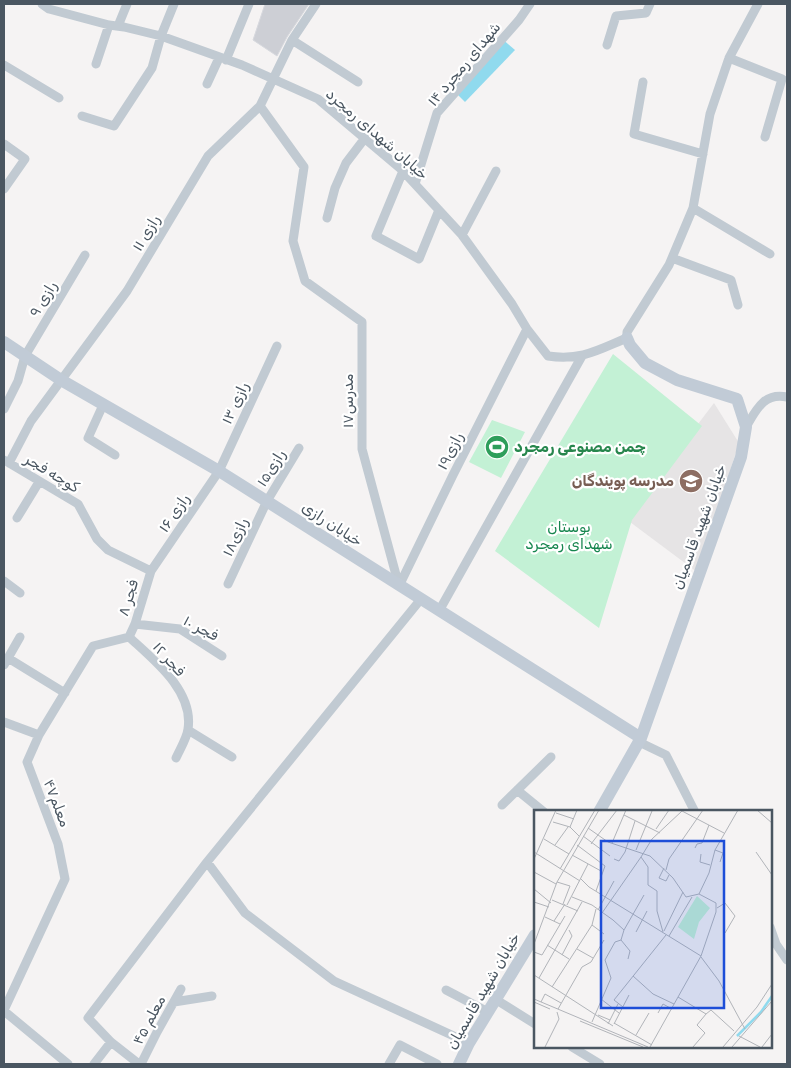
<svg xmlns="http://www.w3.org/2000/svg" width="791" height="1068" viewBox="0 0 791 1068" font-family="Rubik,Vazirmatn,sans-serif">
	<style>
		.education { fill: #e6e4e5 }
		.green { fill: #c3f1d5 }
		.water { fill: #90daee }
		.building { fill: #cdcfd5; stroke: #d7d9de }
		.lines { fill: none; stroke-linecap: round; stroke-linejoin: round }
		.street { stroke: #c1cad2; stroke-width: 9 }
		.secondary { stroke: #c1cbd6; stroke-width: 12 }
		.labels { text-anchor: middle; dominant-baseline: central; stroke-width: 4.5; stroke-linejoin: round; paint-order: stroke }
		.street-label { font-size: 15px; fill: #4a5661; stroke: #fff }
		.leisure-label { font-size: 15px; font-weight: bold; fill: #27864d; stroke: #fff; text-anchor: start }
		.education-label { font-size: 15px; font-weight: bold; fill: #785e54; stroke: #fff; text-anchor: end }
		.park-label { font-size: 15px; fill: #17864f; stroke: #fff }
		.inset-river { fill: none; stroke: #90daee; stroke-width: 2.5 }
		.inset-road { fill: none; stroke: #b1b4b9; stroke-width: 1 }
		.view { fill: #1d4ed8; fill-opacity: 0.15; stroke: #1d4ed8; stroke-width: 2.5 }
		.inset-edge { fill: none; stroke: #4a5661; stroke-width: 2.5 }
	</style>
	<rect width="100%" height="100%" fill="#f5f3f3"/>
	<!-- education -->
	<path class="education" d="M714 403 739 443 697 572 626 519Z"/>
	<!-- green -->
	<path class="green" d="M613 354 702 426 632 520 599 628 495 551Z
		M492 420 525 432 501 478 469 462Z"/>
	<!-- water -->
	<path class="water" d="M500 37 515 50 465 102 455 92Z"/>
	<!-- building -->
	<path class="building" d="M265 4H309L287 37 277 56 253 40Z"/>
	<g class="lines">
		<!-- street -->
		<path class="street" d="M42 4 49 9 109 25 124 27 161 36 242 65 318 99 401 169 462 235 512 304 527 329 548 356C581 361 598 350 627 338V332L669 265 693 208 710 114 729 58 758 4
			M316 4 292 40 260 106 304 167 293 241 305 281 362 322V449L399 586
			M118 26 127 4
			M292 40 358 82
			M607 45 616 16 646 13 650 4
			M729 58 782 79 765 137
			M226 60 249 4
			M96 64 109 25
			M4 65 59 98
			M643 82 634 134 703 154
			M207 84 219 58
			M82 116 114 126 152 68 161 36 174 4
			M4 144 25 159 4 189
			M403 171 376 236 419 259 439 210
			M415 184 437 113 519 20 530 4
			M693 208 770 254
			M327 218 335 188 346 163 365 138
			M462 235 496 171
			M672 258 731 280 738 305
			M103 405 88 438 115 455
			M4 409 18 381 25 356 85 255
			M746 427C756 410 764 392 787 397
			M4 460 78 504 97 539 108 550 151 571 135 624 129 637
			M9 463 31 421 127 291 208 156 260 106
			M17 518 39 482
			M151 571 219 471 277 346
			M4 581 20 593
			M228 584 267 501 299 448
			M399 586 453 475 527 329
			M439 611 582 356
			M135 624 180 629 222 656
			M129 637C154 660 194 691 188 729 187 738 180 749 176 758
			M8 658 65 693
			M4 665 20 637
			M4 722 39 735
			M188 730 232 757
			M639 742 666 755 695 812
			M517 790 544 812
			M502 805 551 757
			M207 862 245 913 334 981 469 1043
			M770 927 776 944 787 960
			M446 990 488 1012
			M495 999 535 1024
			M174 1002 212 996
			M4 1010 65 879 58 844 27 762 39 735 93 646 129 637
			M4 1011 68 1064
			M572 1047 600 1064
			M94 1064 111 1042
			M139 1064 111 1042 88 1018 207 862 421 599
			M141 1064 157 1032 181 989
			M389 1064 400 1045 437 1064"/>
		<!-- secondary -->
		<path class="secondary" d="M4 342 61 380 219 471 641 738
			M599 812 641 738 741 457 746 427 737 399 677 380 645 363 630 345 627 338
			M459 1064 469 1043 535 935"/>
	</g>
	<!-- icons -->
	<defs>
		<g id="stadium-disc" transform="scale(1.25)"><circle r="9.5" fill="#2e9e5b" stroke="#fff"/><path d="M0-5a6.5 5 0 1 0 0 10a6.5 5 0 1 0 0-10ZM-3.5-1.8h7v3.6h-7Z" fill="#fff"/></g>
		<g id="school-disc" transform="scale(1.25)"><circle r="9.5" fill="#8d6e63" stroke="#fff"/><path d="M0-5L7-2L0 1L-7-2ZM-4 1L0 2.5L4 1V4Q0 6-4 4Z" fill="#fff"/></g>
	</defs>
	<g fill-rule="evenodd">
		<use href="#stadium-disc" x="497" y="447"/>
		<use href="#school-disc" x="691" y="481"/>
	</g>
	<g class="labels">
		<!-- street labels -->
		<g class="street-label">
			<text transform="translate(464 64) rotate(-50)">شهدای رمجرد ۱۴</text>
			<text transform="translate(377 134) rotate(41)">خیابان شهدای رمجرد</text>
			<text transform="translate(146 233) rotate(-59)">رازی ۱۱</text>
			<text transform="translate(43 299) rotate(-59)">رازی ۹</text>
			<text transform="translate(348 401) rotate(-90)">مدرس۱۷</text>
			<text transform="translate(235 403) rotate(-65)">رازی ۱۳</text>
			<text transform="translate(450 451) rotate(-63)">رازی۱۹</text>
			<text transform="translate(271 468) rotate(-58)">رازی۱۵</text>
			<text transform="translate(52 473) rotate(31)">کوچه فجر</text>
			<text transform="translate(174 513) rotate(-56)">رازی ۱۶</text>
			<text transform="translate(332 524) rotate(33)">خیابان رازی</text>
			<text transform="translate(699 527) rotate(-70)">خیابان شهید قاسمیان</text>
			<text transform="translate(235 537) rotate(-65)">رازی۱۸</text>
			<text transform="translate(128 598) rotate(-73)">فجر ۸</text>
			<text transform="translate(201 628) rotate(28)">فجر ۱۰</text>
			<text transform="translate(169 659) rotate(48)">فجر ۱۲</text>
			<text transform="translate(57 803) rotate(69)">معلم۴۷</text>
			<text transform="translate(483 991) rotate(-60)">خیابان شهید قاسمیان</text>
			<text transform="translate(149 1020) rotate(-62)">معلم ۴۵</text>
		</g>
		<!-- leisure labels -->
		<g class="leisure-label">
			<text x="514" y="447">چمن مصنوعی رمجرد</text>
		</g>
		<!-- education labels -->
		<g class="education-label">
			<text x="674" y="481">مدرسه پویندگان</text>
		</g>
		<!-- park labels -->
		<g class="park-label">
			<text x="569" y="527">بوستان<tspan x="569" dy="17">شهدای رمجرد</tspan></text>
		</g>
	</g>
	<!-- overview -->
	<g transform="translate(534 810)">
		<rect width="238" height="238" fill="#f5f3f3"/>
		<path d="M163 86 176 98 165 112 160 129 144 117Z" fill="#c3f1d5"/>
		<path class="inset-river" d="M203 226 227 202 238 186"/>
		<path class="inset-road" d="M223 0 238 13M148 1 190 23M22 3 40 9M90 5 126 23M19 12 36 17 45 26M36 17 43 0M54 18 74 32 116 46 139 68 152 87 165 84M122 19 135 0M49 26 76 46M10 29 35 44M78 33 92 0M57 34 83 0M21 35 34 17M43 35 71 56 62 81M161 38 163 34 168 33 175 15M102 40 118 1M181 40 189 43 186 52M0 42 46 71M222 42 238 65M167 44 166 52 176 55M38 45 67 61M0 49 22 0M80 49 85 51 91 42 101 11M130 58 125 68 132 71 135 65M26 59 61 0M132 60 135 49 169 0M0 62 22 74M47 69 55 77 167 146M23 72 36 76 29 94M0 79 17 93M165 84 175 63 181 40 204 0M38 87 58 95 79 110 90 120 87 130M18 90 44 101M0 92 15 97M33 95 54 54M183 98 191 93 201 106 191 123M64 100 80 71M68 103 107 47M11 107 26 114M20 111 31 94M58 115 62 99M58 115 70 124M90 120 110 85M130 121 149 82M102 122 113 101M129 122 123 101V81L114 75V57L107 47 118 29 148 1M135 126 158 87M87 130 96 141 94 149M0 134 23 72 65 0M13 135 35 149M43 139 59 148M0 142 8 145 31 106M28 145 38 126 35 120M167 147 185 171 211 219M0 165 79 216M99 166 119 184 140 194M5 168 48 92M18 177 58 115M144 187 172 204 177 200 200 221M0 189 114 237M67 189 85 203M0 192 16 199M7 192 11 184 27 193M89 197 80 190 132 125M24 199 48 157 57 152 70 130M124 203 129 194 138 199M64 205 76 210 74 214M76 210 84 194M46 211 109 237M58 212 77 168 71 150 81 132 87 130M80 213 118 235M80 214 95 185M102 225 115 203M205 226 226 237M11 237 25 209 23 202M116 237 167 146 182 102V93L165 84M159 237 171 223 163 215 172 204M189 237 223 197 238 174M198 237 238 191M228 237 238 224"/>
		<path class="view" d="M67 31H190V198H67Z"/>
		<rect width="238" height="238" class="inset-edge"/>
	</g>
	<!-- border -->
	<rect width="791" height="1068" fill="none" stroke="#4a5661" stroke-width="10"/>
</svg>
